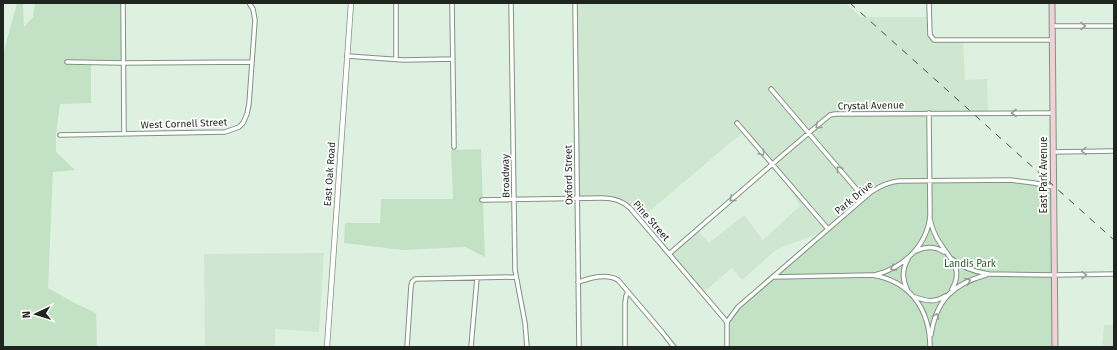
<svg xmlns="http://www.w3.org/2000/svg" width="1117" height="350" viewBox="0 0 1117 350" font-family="'Fira Sans',sans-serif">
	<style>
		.built { fill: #cfe7d0 }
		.green { fill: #c3e2c5 }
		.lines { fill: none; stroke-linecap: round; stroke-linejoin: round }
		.minor-casing { stroke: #829283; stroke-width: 5.5 }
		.tertiary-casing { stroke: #829283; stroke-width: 6 }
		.secondary-casing { stroke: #829283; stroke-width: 7 }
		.minor { stroke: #fff; stroke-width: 3.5 }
		.tertiary { stroke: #fff; stroke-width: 4.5 }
		.secondary { stroke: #f0d1d7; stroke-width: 5 }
		.rail { stroke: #4a544b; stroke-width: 1; stroke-dasharray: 7 7; stroke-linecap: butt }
		.oneway { stroke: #9a9d9a }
		.labels { text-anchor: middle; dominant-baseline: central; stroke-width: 3.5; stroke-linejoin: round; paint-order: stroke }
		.street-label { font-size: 10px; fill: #1e251f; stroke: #fff }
		.park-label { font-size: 10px; fill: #285b30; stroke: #fff }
	</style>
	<rect width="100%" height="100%" fill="#def0df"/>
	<!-- built -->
	<path class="built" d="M575 3H846L861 17H929L930 38 963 39 965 80 987 79 988 113H929L930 183 828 230 777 249 742 280 732 268 703 293 670 254 697 230 709 243 744 215 763 240 800 206 782 177 742 133 639 220 620 200 577 199Z
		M324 253 319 332 275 329V347H205L204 254Z
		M1104 325H1114V347H1102Z"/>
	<!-- green -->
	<path class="green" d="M17 3H23L24 27 33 17 35 3H122L123 62 91 65V103L60 104 56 136V152L75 170 53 172 48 288 75 303 96 313 97 347H3V54Z
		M481 149 485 257 465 247 403 250 344 243 345 223H380L381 199H453L451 150Z
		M996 180 1053 187 1055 347H727L724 319 879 187 894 182Z"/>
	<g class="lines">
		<!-- minor casing -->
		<g class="minor-casing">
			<path id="minor" d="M123 3 124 134
				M396 3V59
				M452 3 454 147
				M511 3 515 270 525 323 527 347
				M575 3 579 347
				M929 3 930 35 934 40H1052
				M1052 26H1114
				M347 56 404 60 453 59
				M67 62 123 63 252 62
				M771 89 864 198
				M737 123 828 229
				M60 135 225 132 239 127 243 123 247 114 249 104 255 20 253 9 249 3
				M1053 152 1114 151
				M482 200 602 198C613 198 622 200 630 208L727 322
				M930 219C932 228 935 236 940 243 950 259 964 269 952 289
				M916 251C926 246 935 246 944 252
				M669 254 784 154 830 115 835 114 1053 113
				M952 259C963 268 975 272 989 274L1054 275 1114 274
				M875 275C903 268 927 246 930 216L929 113
				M773 277 872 275C910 281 930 309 930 347
				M578 282C591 278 606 273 618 280L663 333 674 347
				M907 289C902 279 902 269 908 259
				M915 297C926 301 935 303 945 296
				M931 335C936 300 953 284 986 275
				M407 347 411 286 412 282 415 279 516 277
				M471 347 477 278
				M625 347V303L626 296 628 292
				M727 347V322L738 307 871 192C880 186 888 182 899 181L1010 180 1034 183 1053 187"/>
		</g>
		<!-- tertiary casing -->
		<g class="tertiary-casing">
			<path id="tertiary" d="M327 347 351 3"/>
		</g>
		<!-- secondary casing -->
		<g class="secondary-casing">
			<path id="secondary" d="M1052 3 1055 347"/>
		</g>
		<!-- minor -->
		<use href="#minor" class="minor"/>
		<!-- tertiary -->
		<use href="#tertiary" class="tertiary"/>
		<!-- secondary -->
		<use href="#secondary" class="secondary"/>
		<!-- rail -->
		<path class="rail" d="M850 3 1114 240"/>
	</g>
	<!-- one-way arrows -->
	<defs><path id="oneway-chevron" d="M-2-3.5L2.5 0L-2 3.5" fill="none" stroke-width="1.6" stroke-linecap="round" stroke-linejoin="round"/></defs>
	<g class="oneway">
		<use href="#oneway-chevron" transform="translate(1083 26)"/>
		<use href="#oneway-chevron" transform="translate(1014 113) rotate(180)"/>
		<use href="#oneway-chevron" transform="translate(818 126) rotate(140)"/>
		<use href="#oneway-chevron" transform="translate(1084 151) rotate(179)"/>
		<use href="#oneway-chevron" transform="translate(762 153) rotate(50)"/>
		<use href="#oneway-chevron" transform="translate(839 169) rotate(-130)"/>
		<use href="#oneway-chevron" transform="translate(732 199) rotate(140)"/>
		<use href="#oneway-chevron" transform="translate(893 268) rotate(152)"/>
		<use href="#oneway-chevron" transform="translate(1084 275) rotate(-1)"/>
		<use href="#oneway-chevron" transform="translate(968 281) rotate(-23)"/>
		<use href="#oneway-chevron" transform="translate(936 316) rotate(-69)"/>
	</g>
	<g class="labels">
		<!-- street labels -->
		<g class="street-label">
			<text transform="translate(871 106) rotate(-1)">Crystal Avenue</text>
			<text transform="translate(184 124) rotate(-2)">West Cornell Street</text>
			<text transform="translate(330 174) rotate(-86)">East Oak Road</text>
			<text transform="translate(569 175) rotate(-91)">Oxford Street</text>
			<text transform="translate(1044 175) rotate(-90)">East Park Avenue</text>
			<text transform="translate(506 176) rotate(-91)">Broadway</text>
			<text transform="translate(854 198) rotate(-39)">Park Drive</text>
			<text transform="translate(651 221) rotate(49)">Pine Street</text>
		</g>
		<!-- park labels -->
		<g class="park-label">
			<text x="970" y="264">Landis Park</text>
		</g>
	</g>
	<!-- border -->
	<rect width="1117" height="350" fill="none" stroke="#1e251f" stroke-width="8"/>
	<!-- north arrow -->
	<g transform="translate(36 314) rotate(266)" stroke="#ffffff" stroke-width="3" paint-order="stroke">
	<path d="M0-3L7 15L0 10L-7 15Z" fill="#1e251f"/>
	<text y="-6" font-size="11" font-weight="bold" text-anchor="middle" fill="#1e251f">N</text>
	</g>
</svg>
